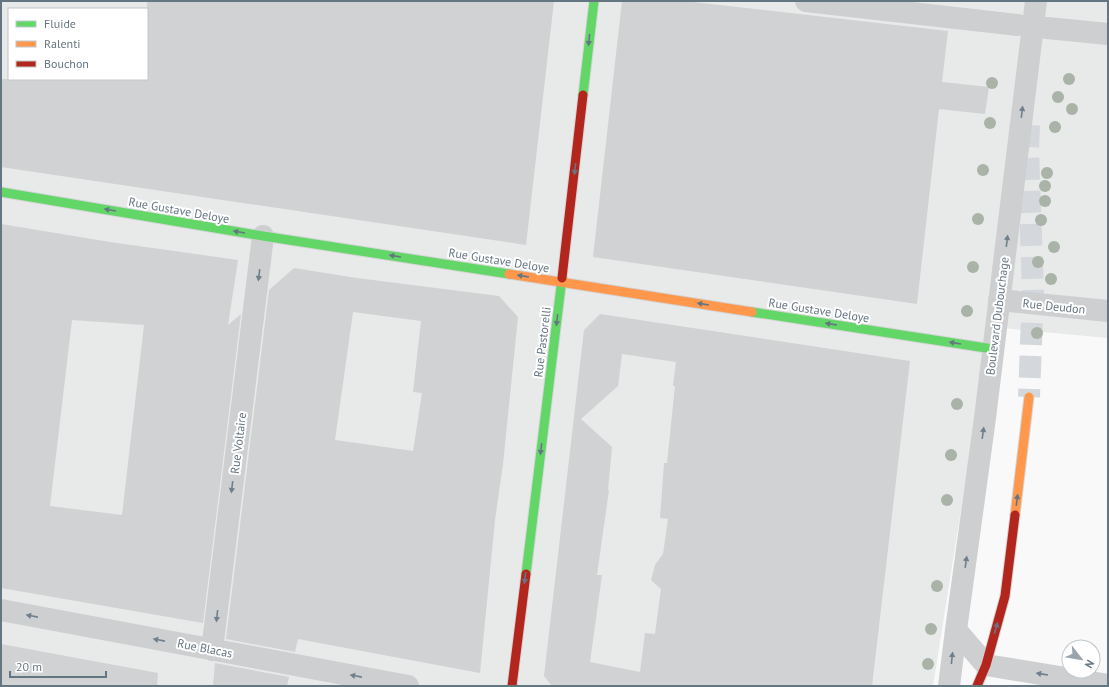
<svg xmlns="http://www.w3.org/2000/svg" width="1109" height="687" viewBox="0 0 1109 687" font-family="'PT Sans',sans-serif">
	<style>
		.built { fill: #e8e9e9; fill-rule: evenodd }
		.building { fill: #d0d2d3; fill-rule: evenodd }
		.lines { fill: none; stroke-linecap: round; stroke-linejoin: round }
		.secondary-tunnel { stroke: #d4d8dc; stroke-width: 22; stroke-dasharray: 22 11; stroke-linecap: butt }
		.fast-casing { stroke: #d5d6d7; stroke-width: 11 }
		.slow-casing { stroke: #d5d6d7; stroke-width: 11 }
		.jam-casing { stroke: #d5d6d7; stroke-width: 11 }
		.street { stroke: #cecfd0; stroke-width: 22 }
		.fast { stroke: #63d668; stroke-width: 9 }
		.slow { stroke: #ff974d; stroke-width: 9 }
		.jam { stroke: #b3261e; stroke-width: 9 }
		.tree { fill: #a9b3a7 }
		.oneway { fill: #657683 }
		.oneway2 { fill: #707f8b }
		.labels { text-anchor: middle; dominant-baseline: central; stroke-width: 4; stroke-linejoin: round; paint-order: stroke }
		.street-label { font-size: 12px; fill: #657683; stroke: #fff }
	</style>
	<rect width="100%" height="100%" fill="#f9f9f9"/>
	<!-- built -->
	<path class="built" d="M1 1H1108V338L990 327 933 686H1ZM9 9H147V79H9Z"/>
	<!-- building -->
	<path class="building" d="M147 1H554L526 245 1 167V79H147Z
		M622 1H684L948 31 942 82 989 87 985 114 939 109 917 304 593 257Z
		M1 224 110 242 238 260 228 325 241 314 203 623 1 588ZM72 320 144 325 122 515 50 506Z
		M294 268 357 278 499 296 518 317 503 464 495 520 480 673 298 639 295 652 226 639 269 290ZM353 312 421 321 413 392 422 393 413 451 335 440Z
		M600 314 910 361 872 686H552L544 676 584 330ZM622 354 676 362 673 386H675L667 463H664L660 518 668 519 663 554 655 565 651 580 661 589 655 634 645 633 640 672 590 662 602 575H597L609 490H608L612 447 581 419 618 386Z
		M1 644 158 673 157 686H1Z
		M215 663 289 677 287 686H213Z"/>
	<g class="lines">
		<!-- secondary-tunnel -->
		<path class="secondary-tunnel" d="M1029 125 1028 149 1033 291 1029 397"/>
		<!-- fast casing -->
		<g class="fast-casing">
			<path id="fast" d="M583 95 594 1
				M1 192 263 236 509 274
				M752 312 993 349
				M526 574 562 278"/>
		</g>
		<!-- slow casing -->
		<g class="slow-casing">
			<path id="slow" d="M509 274 752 312
				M1015 515 1029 397"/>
		</g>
		<!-- jam casing -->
		<g class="jam-casing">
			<path id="jam" d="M562 278 583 95
				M512 686 526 574
				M977 686 986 665 1005 596 1015 515"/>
		</g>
		<!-- street -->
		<path class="street" d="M806 1 1018 25
			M1047 28 1108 34
			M999 300 1108 311
			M1 610 408 686
			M956 630 986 665 1108 685
			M212 650 263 236
			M949 686 956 630 985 418 1036 1"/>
		<!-- fast -->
		<use href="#fast" class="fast"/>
		<!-- slow -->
		<use href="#slow" class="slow"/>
		<!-- jam -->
		<use href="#jam" class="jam"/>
	</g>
	<!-- trees -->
	<g class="tree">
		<circle cx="1069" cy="79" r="6"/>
		<circle cx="992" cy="83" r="6"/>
		<circle cx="1058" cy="97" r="6"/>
		<circle cx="1072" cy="109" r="6"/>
		<circle cx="990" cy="123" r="6"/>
		<circle cx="1055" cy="127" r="6"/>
		<circle cx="983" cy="170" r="6"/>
		<circle cx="1047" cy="173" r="6"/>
		<circle cx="1045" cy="186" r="6"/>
		<circle cx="1045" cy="201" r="6"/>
		<circle cx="978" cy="219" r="6"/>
		<circle cx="1041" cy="220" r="6"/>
		<circle cx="1054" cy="247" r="6"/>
		<circle cx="1038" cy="262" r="6"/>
		<circle cx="973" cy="267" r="6"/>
		<circle cx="1051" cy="279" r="6"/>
		<circle cx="967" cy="311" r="6"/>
		<circle cx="1037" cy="333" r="6"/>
		<circle cx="957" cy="404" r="6"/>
		<circle cx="951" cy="455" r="6"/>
		<circle cx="947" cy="500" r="6"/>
		<circle cx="937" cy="586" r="6"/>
		<circle cx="931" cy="629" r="6"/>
		<circle cx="928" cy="664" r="6"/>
	</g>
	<!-- one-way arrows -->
	<defs><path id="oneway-solid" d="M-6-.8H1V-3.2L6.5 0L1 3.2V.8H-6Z"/></defs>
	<g class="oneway">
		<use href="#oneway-solid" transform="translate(589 40) rotate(96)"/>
		<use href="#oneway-solid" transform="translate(575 169) rotate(97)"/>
		<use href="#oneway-solid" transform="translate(110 210) rotate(-170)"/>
		<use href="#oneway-solid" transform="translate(239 232) rotate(-170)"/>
		<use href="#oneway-solid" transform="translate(395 256) rotate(-171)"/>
		<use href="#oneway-solid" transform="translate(523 276) rotate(-171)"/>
		<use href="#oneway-solid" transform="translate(703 304) rotate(-171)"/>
		<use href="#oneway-solid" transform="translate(557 320) rotate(97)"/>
		<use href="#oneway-solid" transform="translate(831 324) rotate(-171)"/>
		<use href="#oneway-solid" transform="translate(955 343) rotate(-171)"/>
		<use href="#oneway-solid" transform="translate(541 449) rotate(97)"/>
		<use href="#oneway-solid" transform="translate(1017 500) rotate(-83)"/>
		<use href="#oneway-solid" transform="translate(525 578) rotate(97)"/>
		<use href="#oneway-solid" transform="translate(996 628) rotate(-74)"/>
	</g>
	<g class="oneway2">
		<use href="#oneway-solid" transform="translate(1022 112) rotate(-83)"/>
		<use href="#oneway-solid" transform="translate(1007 241) rotate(-83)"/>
		<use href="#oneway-solid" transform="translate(259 275) rotate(97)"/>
		<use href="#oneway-solid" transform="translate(983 433) rotate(-82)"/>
		<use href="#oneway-solid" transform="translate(232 487) rotate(97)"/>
		<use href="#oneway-solid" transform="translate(966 562) rotate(-82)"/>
		<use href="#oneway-solid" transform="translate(32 616) rotate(-169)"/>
		<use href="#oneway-solid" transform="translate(217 616) rotate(96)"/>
		<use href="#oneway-solid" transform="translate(159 640) rotate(-169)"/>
		<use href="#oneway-solid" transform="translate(952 658) rotate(-84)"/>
		<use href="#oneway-solid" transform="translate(1042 674) rotate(-171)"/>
		<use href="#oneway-solid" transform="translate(356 676) rotate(-169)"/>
	</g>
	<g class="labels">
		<!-- street labels -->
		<g class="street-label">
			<text transform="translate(179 210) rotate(10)">Rue Gustave Deloye</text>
			<text transform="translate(499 260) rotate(9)">Rue Gustave Deloye</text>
			<text transform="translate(1054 306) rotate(6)">Rue Deudon</text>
			<text transform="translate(819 310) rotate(9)">Rue Gustave Deloye</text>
			<text transform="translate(997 316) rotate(-83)">Boulevard Dubouchage</text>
			<text transform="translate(542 342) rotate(-83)">Rue Pastorelli</text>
			<text transform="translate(238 443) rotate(-83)">Rue Voltaire</text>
			<text transform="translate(205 648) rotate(11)">Rue Blacas</text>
		</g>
	</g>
	<!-- border -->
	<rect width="1109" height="687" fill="none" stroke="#657683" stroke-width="4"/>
	<!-- legend -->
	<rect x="8" y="8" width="140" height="72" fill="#ffffff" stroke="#c1c8cd"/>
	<rect x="16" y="21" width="20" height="6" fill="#63d668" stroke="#c1c8cd"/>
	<text x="44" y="28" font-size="12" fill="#657683">Fluide</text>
	<rect x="16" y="41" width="20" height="6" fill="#ff974d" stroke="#c1c8cd"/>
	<text x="44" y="48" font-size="12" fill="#657683">Ralenti</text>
	<rect x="16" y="61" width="20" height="6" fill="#b3261e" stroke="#c1c8cd"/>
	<text x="44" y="68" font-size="12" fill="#657683">Bouchon</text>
	<!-- north arrow -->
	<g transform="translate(1081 659) rotate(121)"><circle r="19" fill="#ffffff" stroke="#c1c8cd"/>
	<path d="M0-3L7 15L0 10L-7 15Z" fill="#99a4ac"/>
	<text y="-6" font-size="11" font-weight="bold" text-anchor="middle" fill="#657683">N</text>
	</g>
	<!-- scale -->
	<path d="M10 671v6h96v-6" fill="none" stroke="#657683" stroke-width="2"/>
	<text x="16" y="671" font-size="12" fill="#657683" stroke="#ffffff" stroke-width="3" paint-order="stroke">20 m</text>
</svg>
